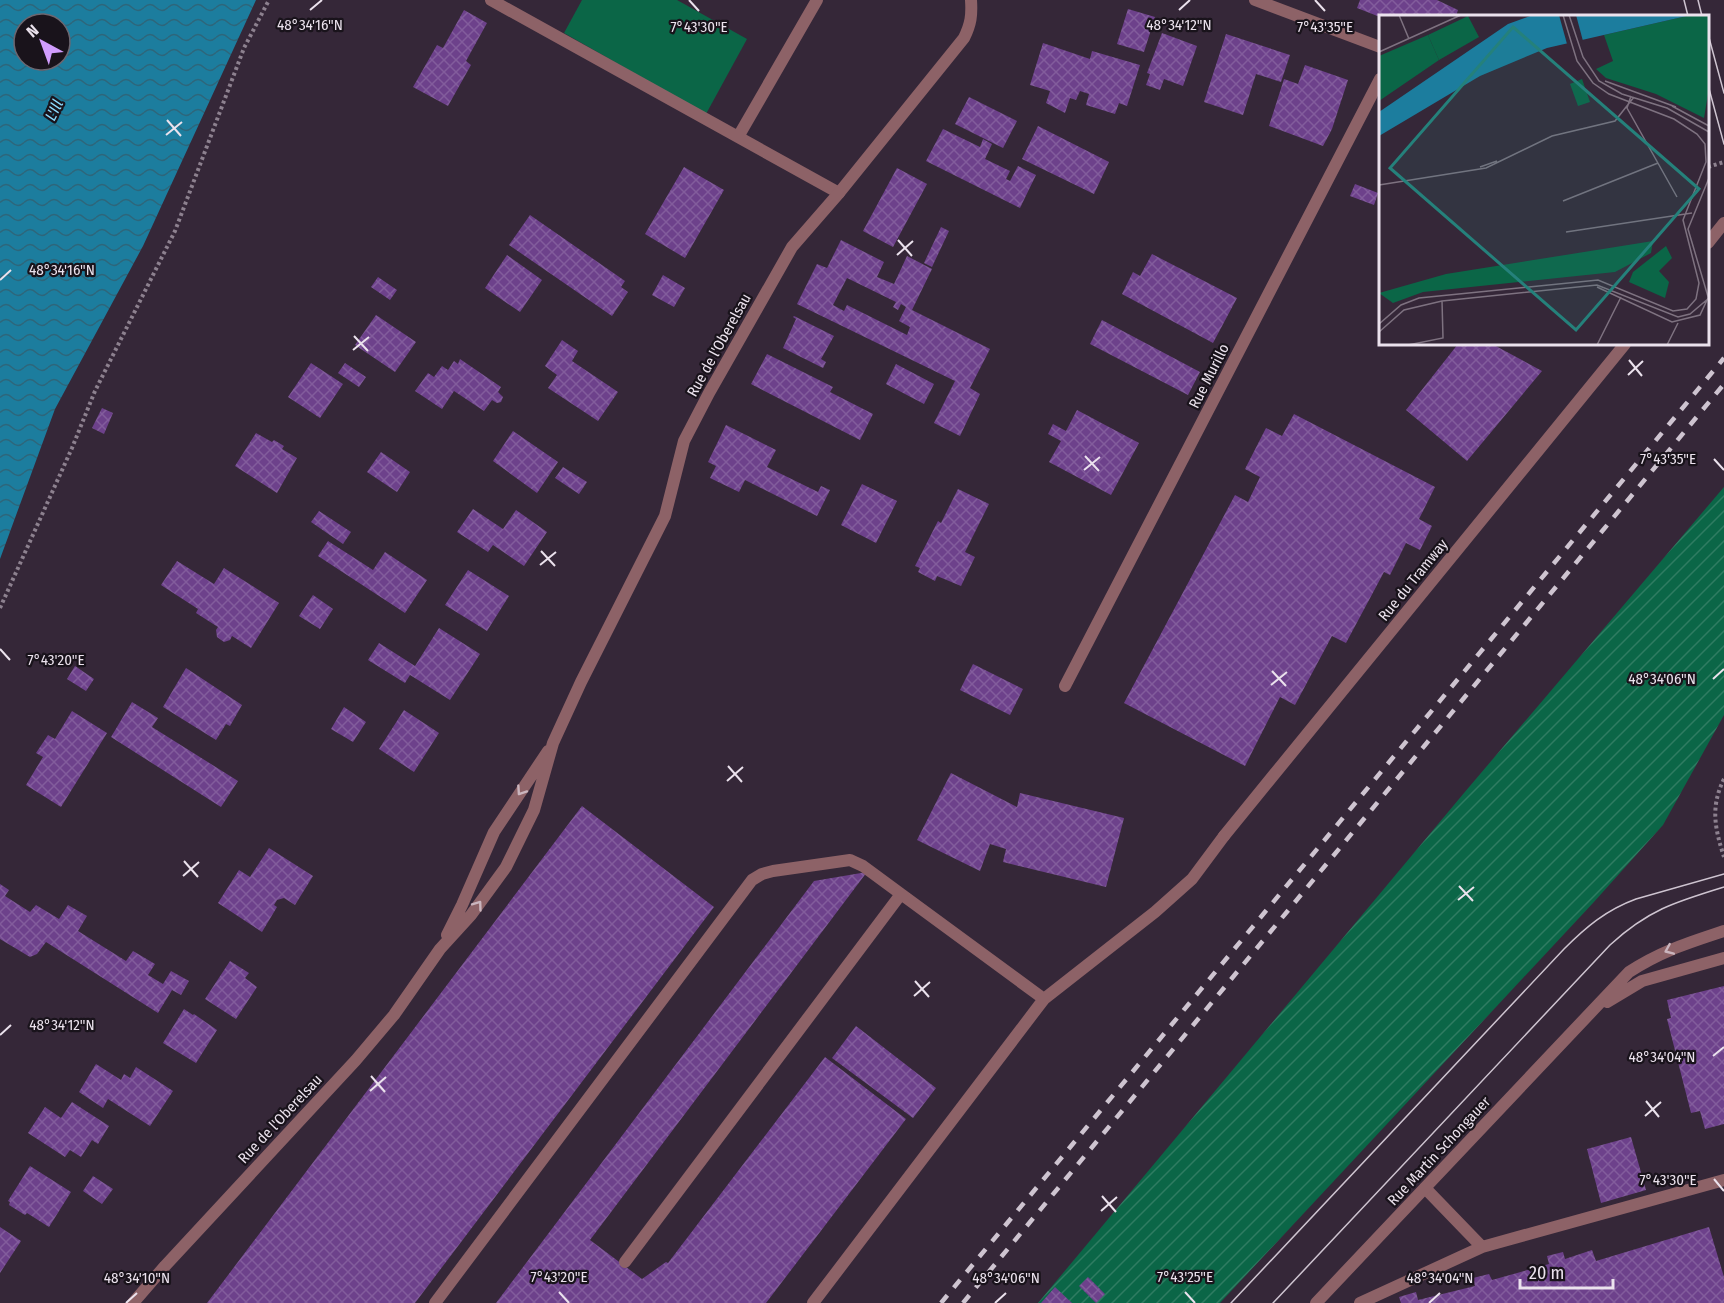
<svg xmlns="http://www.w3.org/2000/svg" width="1724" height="1303" viewBox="0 0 1724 1303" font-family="'Fira Sans Condensed',sans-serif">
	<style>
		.garden { fill: url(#garden-furrows) }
		.pitch { fill: #0b6647 }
		.water { fill: url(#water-waves); fill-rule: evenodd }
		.building { fill: url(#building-cross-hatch); fill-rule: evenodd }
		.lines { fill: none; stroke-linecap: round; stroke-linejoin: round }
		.path { stroke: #8d818f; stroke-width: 4; stroke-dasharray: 3 3; stroke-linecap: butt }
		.lane { stroke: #8d6267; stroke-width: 12 }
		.street { stroke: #8d6267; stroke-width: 12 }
		.tram { stroke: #cec4d0; stroke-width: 1.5 }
		.rail { stroke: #cec4d0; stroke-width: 4.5; stroke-dasharray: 10 10; stroke-linecap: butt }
		.oneway { stroke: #cab5be }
		.ticks { fill: none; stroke: #ebe2ed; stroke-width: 2 }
		.labels { text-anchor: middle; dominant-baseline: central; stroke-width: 4.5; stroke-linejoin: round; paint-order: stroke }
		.street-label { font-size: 15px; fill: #ebe2ed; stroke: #19131b }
		.water-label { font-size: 16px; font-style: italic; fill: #8cdcff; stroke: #19131b }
		.inset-road { fill: none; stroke: #7e7280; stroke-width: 1.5 }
		.view { fill: #25817b; fill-opacity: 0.15; stroke: #25817b; stroke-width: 3 }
		.inset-edge { fill: none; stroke: #ebe2ed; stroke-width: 3 }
		.ticks-label { font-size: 15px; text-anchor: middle; fill: #ebe2ed; stroke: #19131b; stroke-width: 4.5; stroke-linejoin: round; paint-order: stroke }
	</style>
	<defs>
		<pattern id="garden-furrows" width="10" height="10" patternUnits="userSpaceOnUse" patternTransform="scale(1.5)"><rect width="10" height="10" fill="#0b6647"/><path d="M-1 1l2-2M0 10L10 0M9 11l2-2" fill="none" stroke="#2f7c62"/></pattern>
		<pattern id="water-waves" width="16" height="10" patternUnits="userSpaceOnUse" patternTransform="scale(1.5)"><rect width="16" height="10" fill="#1c7d9e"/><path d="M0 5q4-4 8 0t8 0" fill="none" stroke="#2d667b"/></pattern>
		<pattern id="building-cross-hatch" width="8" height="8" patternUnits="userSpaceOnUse" patternTransform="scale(1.5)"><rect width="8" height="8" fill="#6d418b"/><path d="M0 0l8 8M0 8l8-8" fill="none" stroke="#825c9c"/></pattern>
	</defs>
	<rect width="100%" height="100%" fill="#352738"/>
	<!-- garden -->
	<path class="garden" d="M1724 487V715L1663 825 1593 903 1220 1303H1038L1464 793Z"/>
	<!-- pitch -->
	<path class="pitch" d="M582 0H677L747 39 706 114 564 33Z"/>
	<!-- water -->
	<path class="water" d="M0 0H256L143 246 55 409 0 559ZM24 24H60V60H24Z"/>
	<!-- building -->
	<path class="building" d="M1360 0H1437L1458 10 1456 16 1380 17 1357 8Z
		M1128 9 1155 17 1144 52 1117 44Z
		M464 10 487 23 466 61 471 65 448 106 413 87 437 45 443 48Z
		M1162 33 1197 46 1183 86 1164 79 1160 90 1146 85 1150 74 1147 73Z
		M1226 34 1290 55 1281 82 1256 74 1243 115 1204 102Z
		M1043 43 1090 59 1092 51 1140 65 1127 106 1119 103 1115 114 1086 105 1089 94 1080 91 1076 100 1070 98 1065 113 1046 103 1050 91 1030 85Z
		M1305 65 1348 80 1332 129 1323 146 1269 126 1284 79 1298 84Z
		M969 97 1017 121 1003 148 955 124Z
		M1038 126 1109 162 1094 194 1022 159Z
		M943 129 980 147 983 139 992 144 985 159 1010 171 1006 179 1010 181 1018 166 1036 175 1020 208 926 161Z
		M684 167 724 190 685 258 645 234Z
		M897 168 927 184 893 247 863 231Z
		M1355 184 1378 193 1374 205 1350 196Z
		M530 215 625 281 621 287 628 292 612 316 509 245Z
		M941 227 949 231 932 267 924 263Z
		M841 240 884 262 877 277 894 284 907 256 932 269 912 310 990 349 970 388 980 394 960 436 934 423 955 381 797 304 817 264 827 268ZM847 278 896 302 893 307 898 310 901 304 906 307 899 321 910 327 907 335 847 305 844 311 833 305Z
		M1152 254 1237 298 1213 343 1122 294 1133 272 1140 276Z
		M507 255 542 280 520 312 485 288Z
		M663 275 685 288 674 307 652 295Z
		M378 277 397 290 390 300 371 287Z
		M376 315 416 342 395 372 355 345Z
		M794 316 834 336 821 359 826 362 823 368 783 348 796 319 793 317Z
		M1102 320 1200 372 1188 395 1090 344Z
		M562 340 578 351 572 361 618 392 598 421 548 388 557 375 545 366Z
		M1458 344H1492L1542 371 1467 461 1406 410Z
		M767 354 833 387 830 392 873 414 860 440 751 384Z
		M460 359 501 387 498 392 503 397 501 402 497 403 492 400 484 411 454 391 442 409 415 391 428 373 434 377 442 366 448 370 454 361 458 364Z
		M311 363 343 384 320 418 288 397Z
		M345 363 366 377 359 387 338 373Z
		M896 364 934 384 924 404 886 384Z
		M102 408 113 413 104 434 92 428Z
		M1077 410 1139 443 1111 495 1049 462 1061 441 1048 434 1053 424 1066 431Z
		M1294 414 1435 487 1419 519 1432 526 1420 550 1406 543 1390 575 1384 572 1346 643 1332 636 1295 705 1280 697 1245 766 1124 703 1235 495 1248 502 1260 477 1245 469 1266 428 1282 436Z
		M726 425 776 450 767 467 818 492 821 486 830 490 817 516 745 480 739 492 710 478 716 466 708 462Z
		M513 431 558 462 537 493 493 461Z
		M256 433 272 442 274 440 284 446 282 449 297 458 277 493 235 466Z
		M381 452 410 472 397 492 367 472Z
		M563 467 587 482 579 494 555 478Z
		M862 484 897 501 876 543 841 525Z
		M958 489 989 504 965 552 975 557 961 586 937 576 935 581 918 572 920 568 915 566 938 521 941 523Z
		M473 509 503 529 516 510 547 532 524 566 493 545 488 552 457 532Z
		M319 511 351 532 343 544 311 522Z
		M328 541 373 570 385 552 427 580 405 613 318 556Z
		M177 561 214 584 224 568 279 603 251 648 232 636 230 640 224 642 217 637 216 630 218 627 196 613 198 609 161 585Z
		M468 570 509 596 487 631 445 605Z
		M313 595 333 609 320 629 299 616Z
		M439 628 480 654 450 700 410 675 405 683 368 660 379 643 415 666Z
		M973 664 1023 689 1010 715 960 690Z
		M75 666 94 679 86 691 67 679Z
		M186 668 242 705 230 726 226 724 216 740 163 707Z
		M132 702 158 718 152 727 238 781 221 807 111 737Z
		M344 707 366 722 353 742 331 729Z
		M404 710 439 733 414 772 379 749Z
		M72 711 107 733 61 807 26 785 43 757 36 753 48 735 55 739Z
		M951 773 1017 807 1020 793 1124 818 1106 887 1003 862 1006 849 990 844 980 871 917 840Z
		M582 806 714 907 415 1303H207Z
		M269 848 313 876 295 905 284 898 277 900 274 905 277 907 262 932 218 903 239 870 250 877Z
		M867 872 590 1240 642 1279 666 1262 668 1263 825 1057 906 1119 766 1303H496L814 881Z
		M0 884 9 890 5 896 30 912 36 905 59 919 68 905 87 916 78 931 126 961 133 951 155 964 148 975 163 984 171 971 189 981 181 995 172 990 158 1013 46 942 37 954 30 957 0 939Z
		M230 961 249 973 245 978 257 987 236 1019 205 999Z
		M1724 986V1124L1705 1129 1700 1111 1691 1113 1667 1019 1671 1018 1667 1000Z
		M184 1009 193 1015 194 1014 217 1030 196 1063 163 1043Z
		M856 1026 936 1088 913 1118 832 1058Z
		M96 1064 121 1080 124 1074 130 1078 136 1067 173 1091 150 1126 108 1099 103 1108 79 1092Z
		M72 1102 109 1126 98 1144 92 1140 81 1157 70 1150 65 1157 28 1133 45 1107 61 1118Z
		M1631 1137 1646 1190 1601 1203 1587 1149Z
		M30 1166 71 1192 49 1227 27 1213 25 1215 9 1205 10 1202 8 1201Z
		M93 1176 113 1189 102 1204 83 1191Z
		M0 1227 21 1241 0 1273Z
		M1709 1227 1724 1277V1303H1401L1399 1297 1416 1292 1418 1300 1475 1286 1473 1278 1489 1274 1492 1280 1549 1264 1547 1256 1563 1252 1565 1259 1592 1250 1596 1261Z
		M1088 1277 1105 1294 1096 1303 1079 1286Z
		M1055 1287 1072 1303H1041Z"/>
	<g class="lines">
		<!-- path -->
		<path class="path" d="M1708 167 1724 162
			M0 608 72 448 95 391 175 231 244 48 269 0
			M1724 779C1710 807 1715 829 1724 857"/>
		<!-- lane -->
		<path class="lane" d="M491 0 839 193
			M738 137 817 0
			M1425 1188 1482 1247 1724 1180
			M625 1262 901 894 1044 999 1155 912 1192 879 1224 836
			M435 1303 752 880 762 874 773 871 850 860 863 866 901 894
			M813 1303 1044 999
			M1360 1303 1482 1247"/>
		<!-- street -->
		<path class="street" d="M1255 0 1380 47
			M1708 243 1724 223
			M1065 686 1380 79
			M1224 836 1625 344
			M447 935 462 905 494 832 548 751
			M1607 1002 1642 981 1724 958
			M133 1303 165 1266 356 1060 394 1015 440 949 471 915 506 867 534 810 553 743 581 682 665 516 684 441 709 393 792 247 839 193 964 38C971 24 972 15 971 0
			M1316 1303 1629 972C1661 951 1688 943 1724 931"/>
		<!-- tram -->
		<path class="tram" d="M1684 0 1688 16
			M1698 0 1702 16
			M1708 34 1724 93
			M1708 85 1724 144
			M1231 1303 1564 949C1586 927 1606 910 1636 899L1724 874
			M1273 1303 1610 945C1648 910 1675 902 1724 887"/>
		<!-- rail -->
		<path class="rail" d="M941 1303 1724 358
			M963 1303 1724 384"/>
	</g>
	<!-- one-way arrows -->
	<defs><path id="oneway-chevron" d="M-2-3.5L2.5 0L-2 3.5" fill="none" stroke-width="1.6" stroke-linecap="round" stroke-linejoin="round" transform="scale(1.5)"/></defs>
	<g class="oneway">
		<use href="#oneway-chevron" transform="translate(521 791) rotate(124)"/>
		<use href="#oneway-chevron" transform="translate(478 905) rotate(-54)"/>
		<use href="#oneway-chevron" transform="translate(1669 950) rotate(157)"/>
	</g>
	<!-- ticks -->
	<path class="ticks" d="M689 0 699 11M1315 0 1325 11M310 10 322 0M1179 10 1190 0M167 120 181 136M166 135 182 122M898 240 912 256M897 255 913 241M0 280 11 270M354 336 368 351M353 350 369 337M1629 360 1642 376M1628 375 1643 361M1085 456 1099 471M1714 459 1724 470M1084 470 1100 457M541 551 555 566M540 565 556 552M0 649 10 660M1272 671 1286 686M1713 679 1724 669M1271 685 1287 672M728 766 742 782M727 781 743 767M184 861 198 877M183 876 199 862M1459 886 1473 901M1458 900 1474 887M915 981 929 997M914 996 930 982M0 1035 11 1025M1713 1056 1724 1047M371 1076 385 1092M370 1091 386 1077M1646 1101 1659 1117M1645 1116 1661 1102M1714 1179 1724 1191M1102 1196 1116 1212M1101 1211 1117 1197M559 1292 569 1303M1185 1292 1195 1303M126 1303 137 1293M995 1303 1006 1293M1429 1303 1440 1293"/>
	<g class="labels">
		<!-- street labels -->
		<g class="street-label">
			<text transform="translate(719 345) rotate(-61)">Rue de l'Oberelsau</text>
			<text transform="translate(1209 376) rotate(-63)">Rue Murillo</text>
			<text transform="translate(1413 580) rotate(-51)">Rue du Tramway</text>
			<text transform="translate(280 1119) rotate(-47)">Rue de l'Oberelsau</text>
			<text transform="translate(1439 1151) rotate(-47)">Rue Martin Schongauer</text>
		</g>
		<!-- water labels -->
		<g class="water-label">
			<text transform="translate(54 110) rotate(-64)">L'Ill</text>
		</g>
	</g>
	<!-- overview -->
	<g transform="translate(1379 15)">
		<rect width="330" height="330" fill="#352738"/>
		<path d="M49 20 60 45 0 86V41Z" fill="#0b6647"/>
		<path d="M312 0H330V73L325 103 277 79 227 63 217 54 234 46 225 20ZM89 1 100 22 60 45 49 20ZM274 226 272 238 236 257 44 277 14 288 0 278 67 259ZM287 231 293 243 280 256 290 267 286 283 250 267 254 257Z" fill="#0b6647"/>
		<path d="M203 64 211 87 199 91 191 69Z" fill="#0b6647"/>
		<path d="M154 0H312L168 33 101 61 0 121V97L129 9Z" fill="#1c7d9e"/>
		<path d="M180 0H197L204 26 188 29Z" fill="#352738"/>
		<path class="inset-road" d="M20 0 30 24M190 0 204 42 220 66 243 79 288 93 330 117M0 37 82 0M226 66 297 92M252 81 248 93 298 182M293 91 330 111M101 152 118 146M0 170 107 153 173 121 236 106 255 82M184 186 279 148M187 217 313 198M218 272 293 307 321 300 329 283M330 285 309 214 330 163M0 309 22 290 40 283 219 265 294 296 308 294 317 284 320 268 304 205 327 147 326 129 318 119 295 104 230 79 214 68 198 46 184 0M0 317 25 295 63 286 218 270 299 302 311 299 330 283M29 330 64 323 63 286M218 330 242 282M288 330 299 308"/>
		<path class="view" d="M134 12 320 174 197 315 11 153Z"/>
		<rect width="330" height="330" class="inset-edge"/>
	</g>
	<g class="ticks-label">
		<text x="1179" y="30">48°34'12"N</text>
		<text x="310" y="30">48°34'16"N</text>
		<text x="699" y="32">7°43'30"E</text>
		<text x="1325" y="32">7°43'35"E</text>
		<text x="62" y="275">48°34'16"N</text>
		<text x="1668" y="464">7°43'35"E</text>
		<text x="56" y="665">7°43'20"E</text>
		<text x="1662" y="684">48°34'06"N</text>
		<text x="62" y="1030">48°34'12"N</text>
		<text x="1662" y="1062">48°34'04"N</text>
		<text x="1668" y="1185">7°43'30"E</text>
		<text x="559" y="1282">7°43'20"E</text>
		<text x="1185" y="1282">7°43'25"E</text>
		<text x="137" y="1283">48°34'10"N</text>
		<text x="1006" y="1283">48°34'06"N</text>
		<text x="1440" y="1283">48°34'04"N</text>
	</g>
	<!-- north arrow -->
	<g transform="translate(42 42) rotate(319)"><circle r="28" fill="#19131b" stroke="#6d666f" stroke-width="1.5"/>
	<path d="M0-4.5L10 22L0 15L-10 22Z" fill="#d19dfe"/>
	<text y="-9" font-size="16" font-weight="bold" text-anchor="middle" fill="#ebe2ed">N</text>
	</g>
	<!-- scale -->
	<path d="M1520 1279v9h93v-9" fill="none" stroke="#ebe2ed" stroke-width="3"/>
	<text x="1529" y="1279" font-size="18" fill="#ebe2ed" stroke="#19131b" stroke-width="4.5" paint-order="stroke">20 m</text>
</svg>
